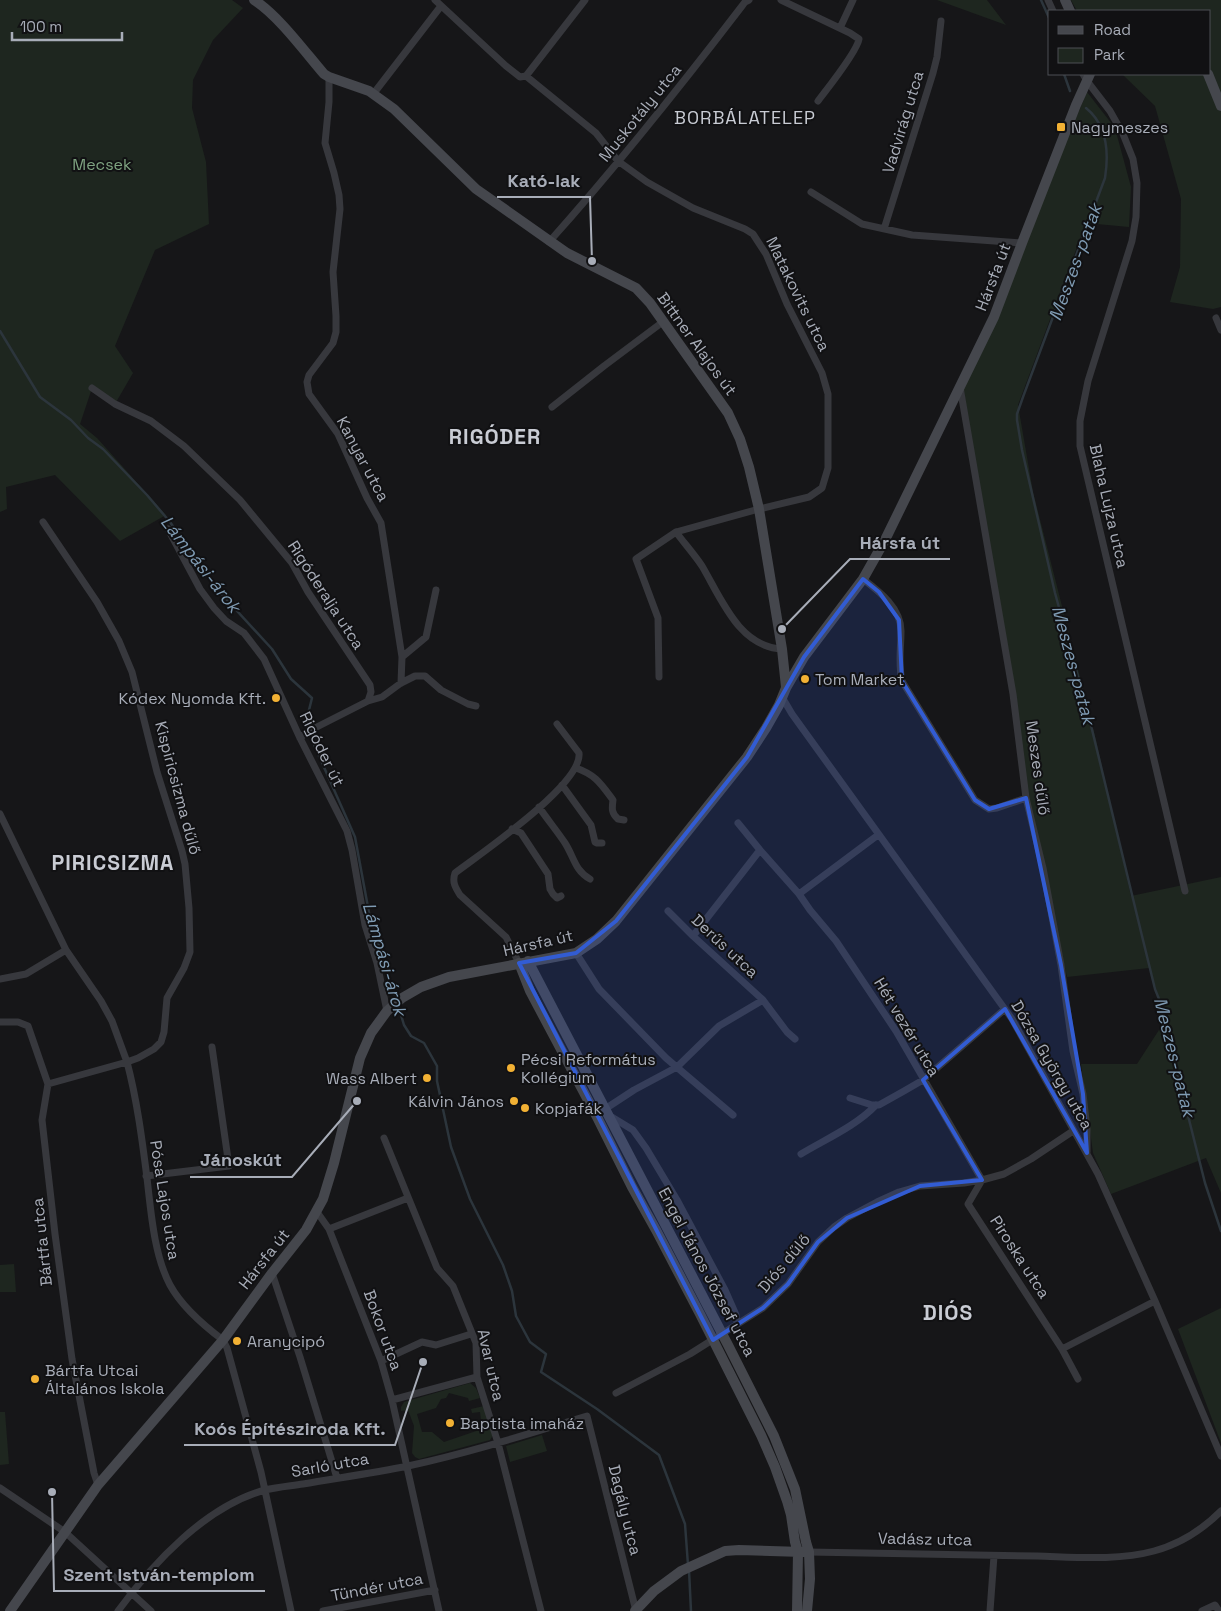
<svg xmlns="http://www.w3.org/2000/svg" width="1221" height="1611" viewBox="0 0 1221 1611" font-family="'Space Grotesk',sans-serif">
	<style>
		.green { fill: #1e261f }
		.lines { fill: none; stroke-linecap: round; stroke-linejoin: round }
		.stream { stroke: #2c353c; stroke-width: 2.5 }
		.street { stroke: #37383d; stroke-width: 7 }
		.secondary { stroke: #45474d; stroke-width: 10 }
		.marked { fill: #325cd3; fill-opacity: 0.2; stroke: #325cd3; stroke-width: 4; stroke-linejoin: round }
		.poi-dot { fill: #f2b134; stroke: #111113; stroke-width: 2 }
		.labels { text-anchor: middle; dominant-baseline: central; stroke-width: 4; stroke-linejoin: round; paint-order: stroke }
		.street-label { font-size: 16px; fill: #a8adb8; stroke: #111113 }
		.poi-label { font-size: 16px; fill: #a8adb8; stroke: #111113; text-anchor: start }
		.park-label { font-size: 16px; fill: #7fa381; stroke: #111113 }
		.neighbourhood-label { font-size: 18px; letter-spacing: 1px; fill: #c9ccd4; stroke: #111113 }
		.water-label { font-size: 18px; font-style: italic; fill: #7f9bb3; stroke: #111113 }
		.district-label { font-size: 21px; font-weight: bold; letter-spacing: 1px; fill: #c9ccd4; stroke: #111113 }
		.leader { fill: none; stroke: #a8adb8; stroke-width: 2 }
		.callout-dot { fill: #a8adb8; stroke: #111113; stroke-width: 2 }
		.callout-label { font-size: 18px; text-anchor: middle; font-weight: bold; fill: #a8adb8; stroke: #111113; stroke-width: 4; stroke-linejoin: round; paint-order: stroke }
	</style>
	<rect width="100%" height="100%" fill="#161618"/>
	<!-- green -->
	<path class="green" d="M0 0H232L243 8 213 40 193 80 192 108 206 162 209 224 155 250 115 346 133 373 115 404 92 388 80 424 97 438 166 515 120 541 55 475 6 487 7 509 0 512Z
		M937 0H987L1006 25Z
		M1071 0H1221V307L1213 309 1170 302 1180 267 1181 199 1155 106 1122 74H1210V11H1077Z
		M1087 92 1115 128 1131 187 1129 227 1086 223 1018 405 1033 492 1096 740 1131 896 1221 877V1193L1206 1158 1111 1194 1093 1153 1081 1064H1137L1168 1016 1160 1000 1149 968 1067 977 1026 798 963 385Z
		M14 1264 16 1292H0V1265Z
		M1221 1308V1443L1178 1329Z
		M470 1383 476 1388 480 1398 469 1401 468 1398 449 1393 446 1398 441 1399 436 1408 417 1414 422 1432H432L444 1442 482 1429 480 1412 472 1413 471 1409 484 1406 493 1435 490 1440 419 1459 415 1457 412 1453 414 1426 408 1410 401 1411V1407L404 1402Z
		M0 1412H5L9 1464 0 1465Z
		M542 1435 547 1451 510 1462 506 1446Z"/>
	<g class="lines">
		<!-- stream -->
		<path class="stream" d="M1041 0 1050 20
			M1064 74 1070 91
			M1086 108C1107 125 1109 153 1105 178L1023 397 1017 414V420L1022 450 1055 593 1088 713 1143 940 1155 989 1163 1009 1172 1042 1176 1068 1205 1183 1221 1231
			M0 331 40 397 71 420 88 438 103 449 147 495 170 522 215 587 272 649 291 679 312 698 306 722 315 747 355 837 370 918 396 999
			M398 1005 404 1025 411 1036 424 1043 437 1066V1081L451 1147 470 1199 503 1265 512 1291 516 1316 530 1342 546 1354 541 1372 597 1409 659 1455 685 1524 688 1565
			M689 1570 691 1611"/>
		<!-- street -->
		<path class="street" d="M435 0 506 66 520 77 526 76 596 133 618 161 647 182 693 208 745 229 753 234 766 254 787 304 822 373 828 394V468L822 488 809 497 759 509 676 532
			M781 0 850 33 859 39C857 52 827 89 818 101
			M1048 0 1053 11
			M840 28 853 0
			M1083 74 1087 81 1110 111 1123 134 1133 159 1137 183 1136 217 1132 241 1088 381 1080 421V446L1185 891
			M526 76 585 0
			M329 77V102L325 143 334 173 339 195 340 209 333 272 336 316V332L333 343 309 375 307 382 309 394 338 434 367 498 381 523 402 657
			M374 93 441 6
			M811 192 862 224 912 235 1022 243
			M884 229 933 73 937 57 941 21
			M549 242C617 166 680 87 742 6L745 2 749 0
			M1216 318 1221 330
			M960 387 1013 694 1026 798 1043 868 1061 965 1073 1051 1083 1094 1087 1129V1152
			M92 388 115 404 151 421 184 446 240 500 292 563 308 592 370 685 371 692 368 701 307 732 300 738
			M552 407 604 366 664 321
			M43 522 97 602 119 641 132 672 157 772 182 851 185 864 189 908 190 952 184 968 167 998 164 1032 161 1042 154 1049 138 1058 127 1062C137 1100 142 1139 147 1178 151 1212 154 1255 170 1285 182 1307 203 1325 223 1340L227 1348 261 1472 291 1611
			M168 529 200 589 214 608 226 621 244 633 264 659 300 738 347 831 352 850 365 925 377 963 387 1011
			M863 579C880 592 901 608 901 631 901 648 898 664 902 681L975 800 989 809 997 808 1026 798
			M659 677 658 618 636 559 676 532C684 543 694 554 702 566 721 598 739 647 782 649
			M401 683 402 657 426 637 436 590
			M782 697 792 714 1012 1019 1098 1174 1155 1301 1221 1456
			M368 701 382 697 401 683 415 676H425L441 690 468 704 476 706
			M576 768C596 775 601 784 613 800 612 808 611 813 618 819L624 820
			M562 785 591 825 595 842 597 843H602
			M539 807C547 819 557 831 565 843 574 857 575 871 590 879
			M0 814 66 950 101 1001 112 1021 127 1062 48 1084
			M512 829 521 833 548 874 550 889 553 894 557 898 561 896
			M799 894 878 835
			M668 911 693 936 763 1000 787 1032 795 1039
			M693 936 760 850
			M576 953 599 989 666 1058 733 1115
			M519 963 506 937 460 895C455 887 452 882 455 873 480 854 583 784 579 753L557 724
			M0 979 26 974 66 950
			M0 1022H18L28 1026 48 1084 42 1120 55 1234 72 1359 94 1473 98 1485
			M850 1098 872 1105H879L904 1091 923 1080 1005 1009
			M605 1109 634 1090 677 1067 719 1026 763 1000
			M610 1116 633 1130 646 1148 677 1200 725 1290 736 1315 737 1325
			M1073 1131 1031 1159 1004 1174 982 1180 968 1204 1062 1349 1155 1301
			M384 1138 437 1268 453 1286 476 1343 477 1377 498 1443 541 1611
			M801 1154C826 1139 856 1126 876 1105
			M146 1176 229 1166 212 1047
			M317 1212 329 1229 381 1361 392 1400 439 1611
			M329 1229 408 1198
			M272 1273 300 1357 337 1478
			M1062 1349 1078 1379
			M381 1361 422 1342 436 1345 471 1334
			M616 1393 690 1354 763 1308 788 1284 818 1242 834 1227 847 1218 877 1202 899 1192 920 1186 964 1183 982 1180 896 1031 836 941 810 910 799 894 760 850 738 823
			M392 1400 477 1377
			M0 1488 65 1532 151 1611
			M809 1552C885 1554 961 1555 1037 1556 1074 1557 1118 1561 1154 1551 1180 1544 1202 1530 1221 1511
			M118 1611C153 1563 206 1506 265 1490 277 1487 290 1486 303 1484 338 1478 373 1473 408 1466 468 1453 528 1434 587 1416L636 1611
			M323 1611 435 1590
			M990 1611 994 1556
			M1202 1611 1215 1605 1219 1611"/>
		<!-- secondary -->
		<path class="secondary" d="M254 0C278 15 305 52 324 74L329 77 369 91 394 109 476 189 567 253 636 288 650 303 728 413 740 439 749 467 759 509 782 649 786 687
			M1065 0 1070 11
			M1208 74 1221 106
			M528 961 728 1345 774 1436 795 1489 806 1542 809 1552 810 1579 807 1611
			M519 963 530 991 598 1119 632 1187 656 1230 700 1314 761 1435 775 1467 787 1501 791 1515 795 1542 798 1552 797 1611
			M10 1611 98 1485 223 1340 272 1273 306 1230 323 1199 334 1163 360 1058 371 1033 387 1011 402 998 421 987 449 977 576 953 597 939 616 921 747 757 766 728 779 705 786 688 804 657 863 579 885 540 994 317 1022 243 1076 105 1090 74
			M635 1611 654 1591 681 1571 725 1551 739 1550 803 1552"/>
	</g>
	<!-- marked area -->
	<path class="marked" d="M863 579 879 592 899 620 902 681 975 800 989 809 1026 798 1061 965 1083 1094 1087 1153 1005 1009 923 1080 982 1180 920 1186 847 1218 818 1242 788 1284 763 1308 713 1340 519 963 576 953 616 921 747 757 804 657Z"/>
	<!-- markers -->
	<g class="poi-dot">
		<rect x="1056" y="122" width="10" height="10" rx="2.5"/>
		<circle cx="805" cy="679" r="5"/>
		<circle cx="276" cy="698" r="5"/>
		<circle cx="511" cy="1068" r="5"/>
		<circle cx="427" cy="1078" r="5"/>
		<circle cx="514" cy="1101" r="5"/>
		<circle cx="525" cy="1108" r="5"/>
		<circle cx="237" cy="1341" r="5"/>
		<circle cx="35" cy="1379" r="5"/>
		<circle cx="450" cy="1423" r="5"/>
	</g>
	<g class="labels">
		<!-- street labels -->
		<g class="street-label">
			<text transform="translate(640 113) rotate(-51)">Muskotály utca</text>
			<text transform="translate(903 122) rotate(-73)">Vadvirág utca</text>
			<text transform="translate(993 277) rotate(-69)">Hársfa út</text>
			<text transform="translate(798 294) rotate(64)">Matakovits utca</text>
			<text transform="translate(697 344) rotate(54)">Bittner Alajos út</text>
			<text transform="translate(363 459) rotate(62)">Kanyar utca</text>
			<text transform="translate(1109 506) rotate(77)">Blaha Lujza utca</text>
			<text transform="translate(326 595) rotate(57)">Rigóderalja utca</text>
			<text transform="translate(322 749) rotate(64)">Rigóder út</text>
			<text transform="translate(1038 768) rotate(82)">Meszes dűlő</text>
			<text transform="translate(178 788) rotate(75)">Kispiricsizma dűlő</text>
			<text transform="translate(538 943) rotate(-13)">Hársfa út</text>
			<text transform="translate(725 946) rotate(43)">Derűs utca</text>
			<text transform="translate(907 1027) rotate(59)">Hét vezér utca</text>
			<text transform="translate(1052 1065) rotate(60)">Dózsa György utca</text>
			<text transform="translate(165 1200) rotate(81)">Pósa Lajos utca</text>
			<text transform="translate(42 1242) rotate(-96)">Bártfa utca</text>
			<text transform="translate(1020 1257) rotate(57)">Piroska utca</text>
			<text transform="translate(264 1259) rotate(-52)">Hársfa út</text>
			<text transform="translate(784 1263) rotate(-50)">Diós dűlő</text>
			<text transform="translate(707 1272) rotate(62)">Engel János József utca</text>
			<text transform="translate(383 1330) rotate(70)">Bokor utca</text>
			<text transform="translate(491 1365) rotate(77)">Avar utca</text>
			<text transform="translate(330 1465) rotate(-10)">Sarló utca</text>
			<text transform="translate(625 1510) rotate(76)">Dagály utca</text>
			<text transform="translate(925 1539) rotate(1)">Vadász utca</text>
			<text transform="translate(377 1587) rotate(-11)">Tündér utca</text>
		</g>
		<!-- poi labels -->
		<g class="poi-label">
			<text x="1071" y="127">Nagymeszes</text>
			<text x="815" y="679">Tom Market</text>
			<text x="266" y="698" text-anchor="end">Kódex Nyomda Kft.</text>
			<text x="521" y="1059">Pécsi Református<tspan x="521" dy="18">Kollégium</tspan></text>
			<text x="417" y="1078" text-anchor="end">Wass Albert</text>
			<text x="504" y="1101" text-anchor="end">Kálvin János</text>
			<text x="535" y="1108">Kopjafák</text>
			<text x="247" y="1341">Aranycipó</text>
			<text x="45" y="1370">Bártfa Utcai<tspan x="45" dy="18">Általános Iskola</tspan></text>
			<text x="460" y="1423">Baptista imaház</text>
		</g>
		<!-- park labels -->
		<g class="park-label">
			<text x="102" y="164">Mecsek</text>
		</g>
		<!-- neighbourhood labels -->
		<g class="neighbourhood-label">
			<text x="745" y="117">BORBÁLATELEP</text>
		</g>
		<!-- water labels -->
		<g class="water-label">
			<text transform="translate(1075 262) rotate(-70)">Meszes-patak</text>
			<text transform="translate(201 564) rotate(52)">Lámpási-árok</text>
			<text transform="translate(1074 665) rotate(75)">Meszes-patak</text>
			<text transform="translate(385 959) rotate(74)">Lámpási-árok</text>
			<text transform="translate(1175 1057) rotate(76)">Meszes-patak</text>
		</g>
		<!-- district labels -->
		<g class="district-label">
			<text x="495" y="436">RIGÓDER</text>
			<text x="113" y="862">PIRICSIZMA</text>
			<text x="948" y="1312">DIÓS</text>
		</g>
	</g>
	<!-- callouts -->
	<path class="leader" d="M592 261L590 197H497M782 629L850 559H950M357 1101L292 1177H190M423 1362L395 1445H184M52 1492L54 1591H265"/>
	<g class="callout-dot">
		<circle cx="592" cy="261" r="5"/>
		<circle cx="782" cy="629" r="5"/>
		<circle cx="357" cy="1101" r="5"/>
		<circle cx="423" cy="1362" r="5"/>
		<circle cx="52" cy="1492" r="5"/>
	</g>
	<g class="callout-label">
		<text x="544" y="187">Kató-lak</text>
		<text x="900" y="549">Hársfa út</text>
		<text x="241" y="1166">Jánoskút</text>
		<text x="290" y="1435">Koós Építésziroda Kft.</text>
		<text x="159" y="1581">Szent István-templom</text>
	</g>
	<!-- legend -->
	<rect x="1048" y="10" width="162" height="65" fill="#111113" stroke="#4d4f55"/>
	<rect x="1058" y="26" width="25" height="8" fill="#45474d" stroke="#4d4f55"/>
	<text x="1094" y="35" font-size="15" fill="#a8adb8">Road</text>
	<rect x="1058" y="48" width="25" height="15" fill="#1e261f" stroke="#4d4f55"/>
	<text x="1094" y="60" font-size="15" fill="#a8adb8">Park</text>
	<!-- scale -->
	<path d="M12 32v8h110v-8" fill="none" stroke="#a8adb8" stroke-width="2.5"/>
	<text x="20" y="32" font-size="15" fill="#a8adb8" stroke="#111113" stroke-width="4" paint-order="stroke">100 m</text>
</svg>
